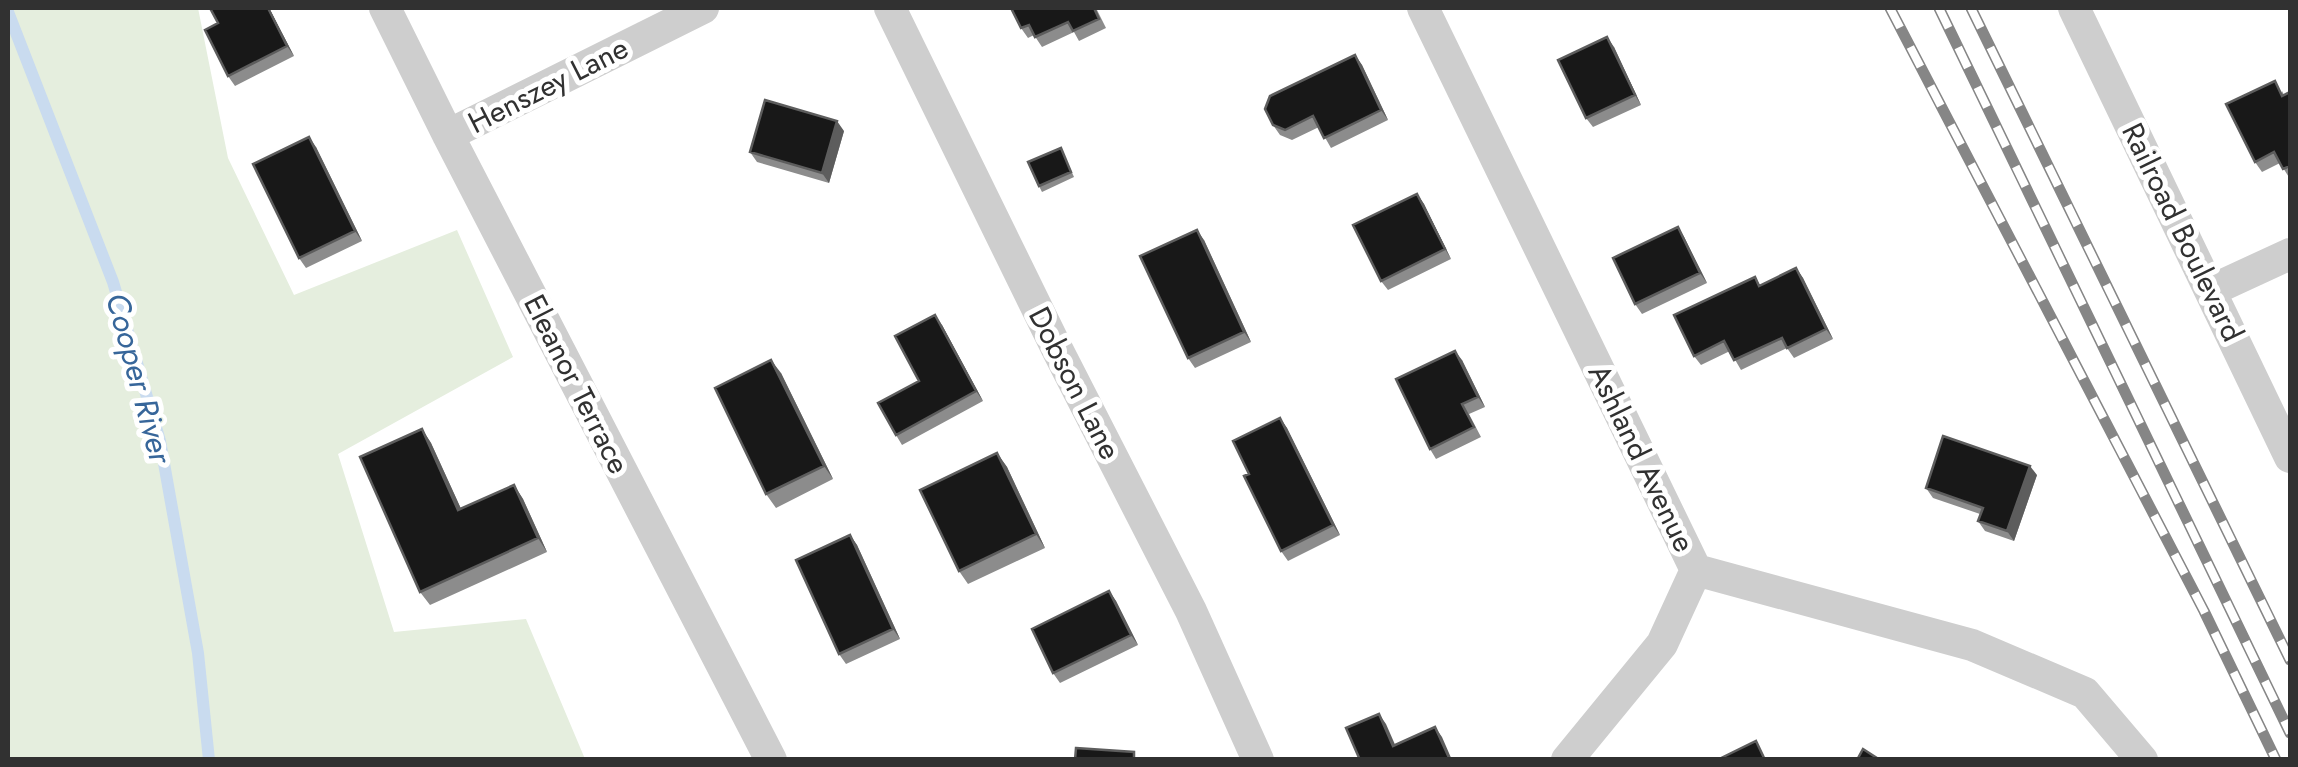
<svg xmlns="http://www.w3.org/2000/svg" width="2298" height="767" viewBox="0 0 2298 767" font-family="Jost,sans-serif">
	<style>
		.green { fill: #e5eede }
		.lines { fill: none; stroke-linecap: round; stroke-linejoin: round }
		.stream { stroke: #c9dbef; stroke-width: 12 }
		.minor { stroke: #cecece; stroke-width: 32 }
		.rail-casing { stroke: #868686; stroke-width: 11 }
		.rail { stroke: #fff; stroke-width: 8; stroke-dasharray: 22; stroke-linecap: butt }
		.wall { fill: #8c8c8c }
		.shaded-wall { fill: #5d5d5d }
		.building { fill: #181818; stroke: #5d5d5d; stroke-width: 2.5 }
		.labels { text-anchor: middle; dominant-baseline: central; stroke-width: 10; stroke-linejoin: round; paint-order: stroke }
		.street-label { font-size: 30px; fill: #313131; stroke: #fff }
		.water-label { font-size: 32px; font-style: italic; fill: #37669a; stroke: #fff }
	</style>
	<rect width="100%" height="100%" fill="#fff"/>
	<!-- green -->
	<path class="green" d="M8 8H198L228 158 294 295 457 230 513 357 338 454 394 632 526 619 585 759H8Z"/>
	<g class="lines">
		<!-- stream -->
		<path class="stream" d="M8 12 113 282 160 441 198 653 209 760"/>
		<!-- minor -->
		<path class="minor" d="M385 8 448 135 771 760
			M890 8 1057 349 1191 611 1258 760
			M1423 8 1696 570 1972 645 2085 693 2142 760
			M2074 8 2290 457
			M448 135 703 8
			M2212 290 2290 254
			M1567 760 1662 644 1696 570"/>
		<!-- rail casing -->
		<g class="rail-casing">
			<path id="rail" d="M1890 8 2204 611 2276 760
				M1939 8 2290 733
				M1971 8 2290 660"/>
		</g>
		<!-- rail -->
		<use href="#rail" class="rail"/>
	</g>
	<!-- wall -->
	<path class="wall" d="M210 8H269L294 56 235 86 228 76 218 23Z
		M1011 8H1096L1106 28 1079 41 1074 32 1042 47 1034 35 1028 38 1021 28Z
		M1614 47 1641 105 1593 127 1586 118Z
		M1355 55 1362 65 1388 120 1331 148 1319 127 1292 140 1280 135 1273 125Z
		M2282 91 2284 95 2290 92V179L2280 163 2262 172 2255 162Z
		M844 131 829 183 757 162 750 152Z
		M316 147 362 241 306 268 299 258Z
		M1061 148 1074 177 1042 192 1039 186Z
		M1417 194 1424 204 1451 259 1388 290 1381 281Z
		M1678 227 1684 237 1707 283 1642 314 1635 304Z
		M1204 240 1251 342 1195 368 1188 358Z
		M1796 268 1803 278 1833 339 1794 358 1787 348 1741 370 1730 351 1701 365 1694 356 1755 277 1760 285Z
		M942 325 983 401 902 445 896 435Z
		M1462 360 1485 407 1469 414 1481 437 1436 459 1430 449Z
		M781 373 833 479 776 508 766 494Z
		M1280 418 1287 428 1340 535 1288 561 1281 551 1249 474Z
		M422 429 431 443 461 509 514 485 523 499 547 552 430 605 420 592Z
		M997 453 1007 467 1045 548 968 584 959 571Z
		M2037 475 2014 541 1985 531 1978 521 1980 514 1933 498 1926 488Z
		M850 535 857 545 900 639 846 664 839 654Z
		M1109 591 1116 601 1138 645 1060 683 1053 673Z"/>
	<!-- shaded-wall -->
	<path class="shaded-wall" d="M268 8H269L294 56 287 46Z
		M1607 37 1614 47 1641 105 1635 95Z
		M1355 55 1362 65 1388 120 1381 110Z
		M837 121 844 131 829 183 822 173Z
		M309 137 316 147 362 241 355 231Z
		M1417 194 1424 204 1451 259 1445 249Z
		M1678 227 1684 237 1707 283 1700 273Z
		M1197 230 1204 240 1251 342 1244 332Z
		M1796 268 1803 278 1833 339 1826 329Z
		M935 315 942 325 983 401 976 391Z
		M1455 351 1462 360 1485 407 1478 397Z
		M771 360 781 373 833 479 824 466Z
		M1280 418 1287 428 1340 535 1333 525Z
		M422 429 431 443 468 524 458 510Z
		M997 453 1007 467 1045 548 1036 534Z
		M2030 466 2037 475 2014 541 2007 531Z
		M514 485 523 499 547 552 538 538Z
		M850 535 857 545 900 639 893 629Z
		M1109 591 1116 601 1138 645 1131 635Z
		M1379 714 1386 724 1400 756 1393 746Z
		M1435 727 1442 737 1452 760H1450Z"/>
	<!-- building -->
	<path class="building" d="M210 8H268L287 46 228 76 205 30 218 23Z
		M1011 8H1094L1099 19 1073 31 1068 22 1035 37 1029 25 1021 28Z
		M1607 37 1635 95 1586 118 1558 60Z
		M1355 55 1381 110 1324 138 1313 116 1285 130 1273 125 1265 109 1270 96Z
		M2275 81 2282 96 2290 92V166L2283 169 2274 152 2255 162 2226 104Z
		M765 100 837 121 822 173 750 152Z
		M309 137 355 231 299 258 253 164Z
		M1061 148 1071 172 1039 186 1028 162Z
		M1417 194 1445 249 1381 281 1353 225Z
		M1678 227 1700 273 1635 304 1613 258Z
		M1197 230 1244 332 1188 358 1140 256Z
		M1796 268 1826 329 1787 348 1782 338 1734 360 1724 341 1694 356 1674 315 1755 277 1759 286Z
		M935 315 976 391 896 435 878 403 919 381 895 336Z
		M1455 351 1478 397 1462 404 1474 427 1430 449 1396 379Z
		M771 360 824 466 766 494 715 388Z
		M1280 418 1333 525 1281 551 1244 476 1249 474 1233 441Z
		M422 429 458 510 514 485 538 538 420 592 360 457Z
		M1943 436 2030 466 2007 531 1978 521 1983 508 1926 488Z
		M997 453 1036 534 959 571 920 490Z
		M850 535 893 629 839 654 796 560Z
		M1109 591 1131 635 1053 673 1032 629Z
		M1379 714 1393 746 1435 727 1450 760H1360L1346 728Z
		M1756 741 1765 760H1717Z
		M1076 748 1134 752V760H1075Z
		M1863 749 1880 760H1857Z"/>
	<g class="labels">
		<!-- street labels -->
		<g class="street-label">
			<text transform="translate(548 85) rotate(-27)">Henszey Lane</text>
			<text transform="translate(2183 232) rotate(64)">Railroad Boulevard</text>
			<text transform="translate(1075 383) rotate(63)">Dobson Lane</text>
			<text transform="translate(577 384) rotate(63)">Eleanor Terrace</text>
			<text transform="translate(1642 458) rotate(64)">Ashland Avenue</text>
		</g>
		<!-- water labels -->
		<g class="water-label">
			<text transform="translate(139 378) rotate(75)">Cooper River</text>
		</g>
	</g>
	<!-- border -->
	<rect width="2298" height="767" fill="none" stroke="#313131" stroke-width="20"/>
</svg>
